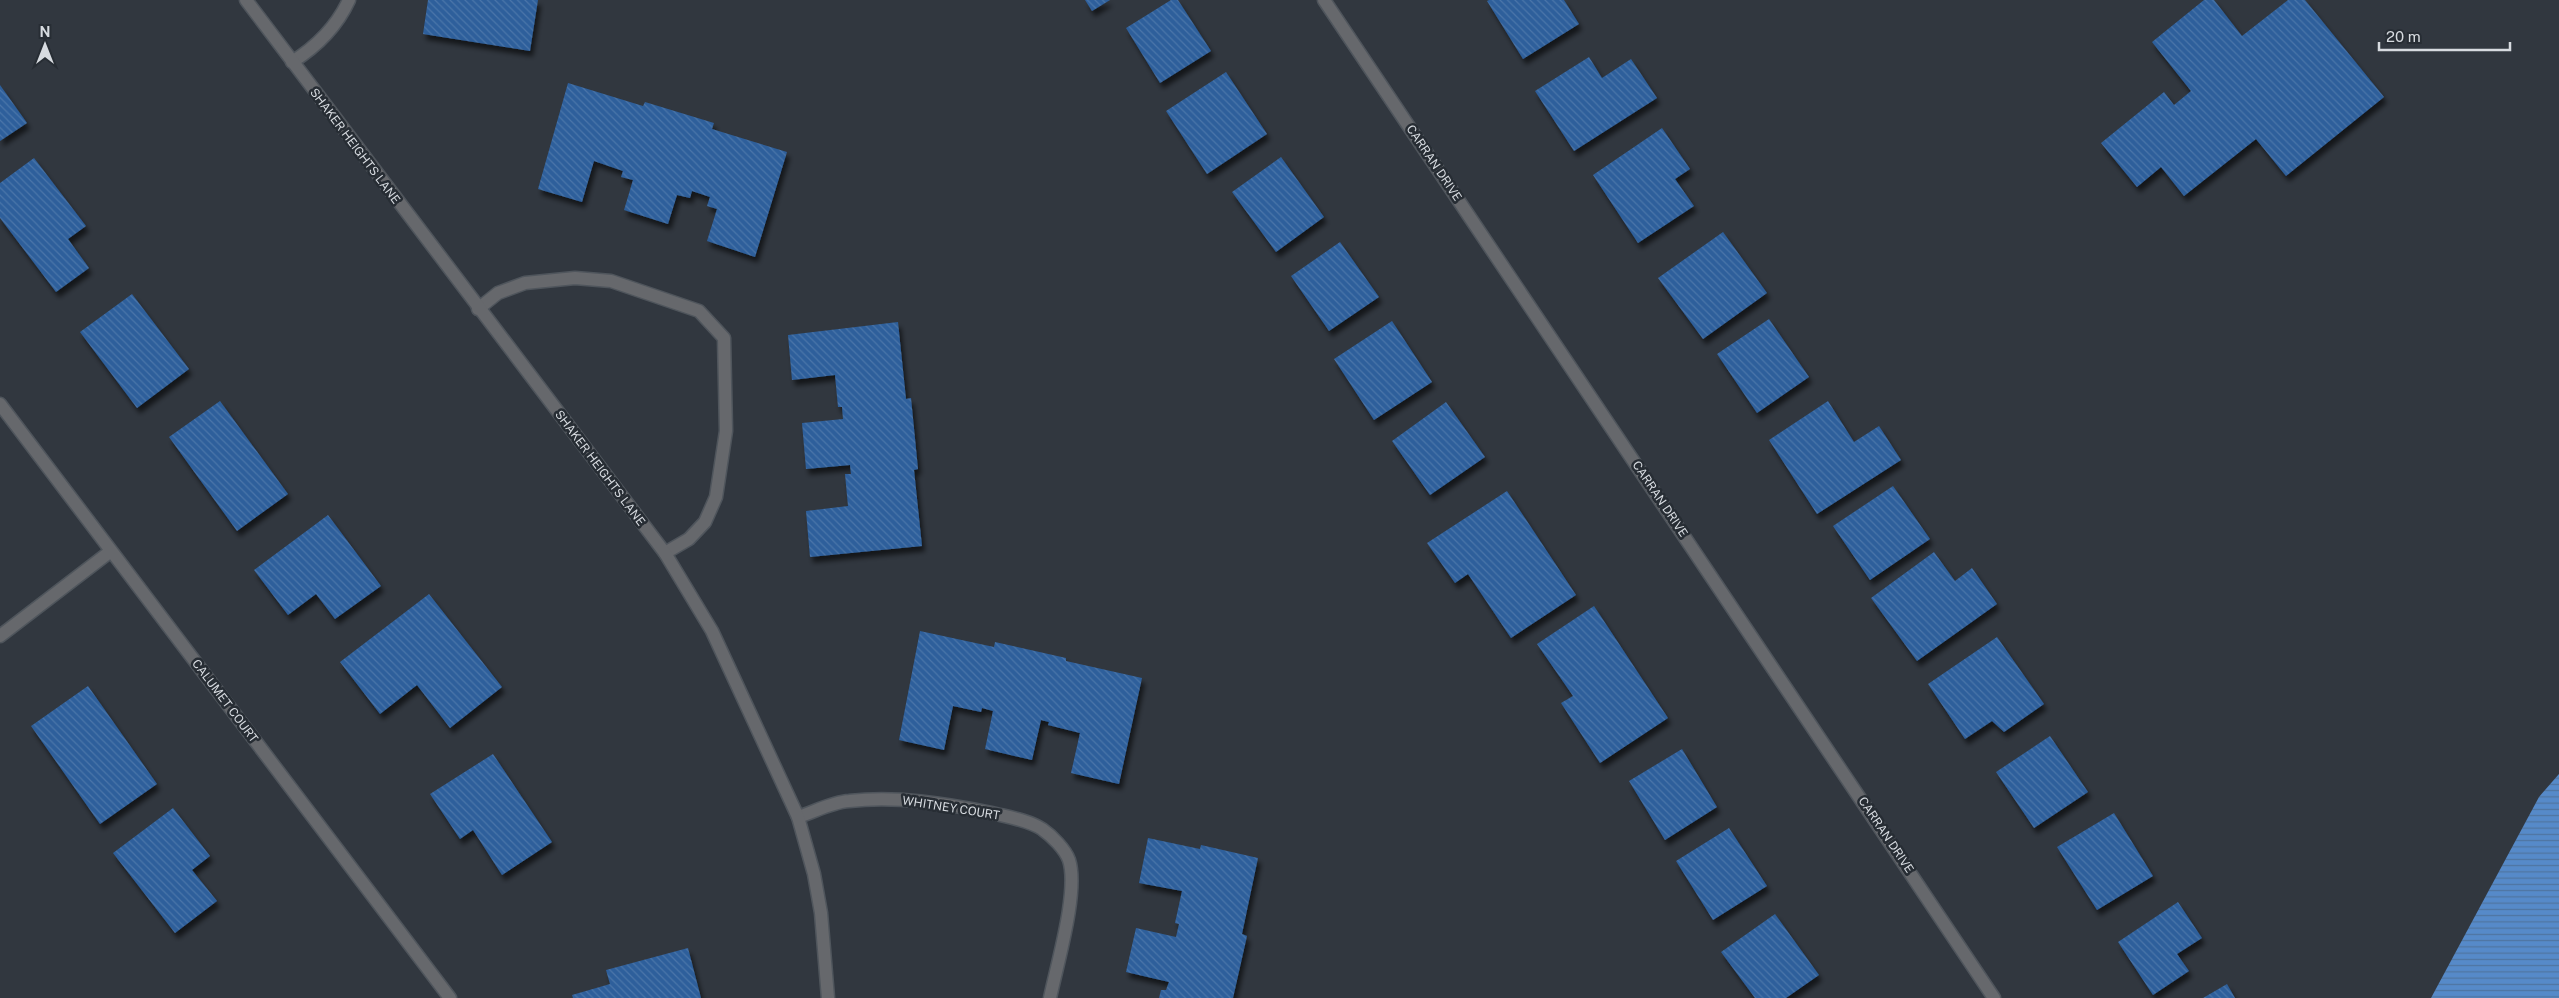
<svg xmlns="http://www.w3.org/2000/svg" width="2559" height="998" viewBox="0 0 2559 998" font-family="'Public Sans',sans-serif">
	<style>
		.water { fill: url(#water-rules) }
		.building { fill: url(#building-back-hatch); filter: url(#shadow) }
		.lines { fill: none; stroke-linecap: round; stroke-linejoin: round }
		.service-casing { stroke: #4f555c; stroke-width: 15 }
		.minor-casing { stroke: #4f555c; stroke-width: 15 }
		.service { stroke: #66686c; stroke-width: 12 }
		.minor { stroke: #66686c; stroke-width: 12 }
		.labels { text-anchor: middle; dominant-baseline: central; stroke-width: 5; stroke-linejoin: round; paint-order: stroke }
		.street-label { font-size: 12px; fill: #d7dbe0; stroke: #272d34 }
	</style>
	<defs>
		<pattern id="water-rules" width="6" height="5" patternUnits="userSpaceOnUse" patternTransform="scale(1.25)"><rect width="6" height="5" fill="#568ac9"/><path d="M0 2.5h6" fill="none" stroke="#4f74a1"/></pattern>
		<pattern id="building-back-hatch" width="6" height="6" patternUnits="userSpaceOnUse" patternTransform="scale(1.25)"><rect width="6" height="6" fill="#2d5f9b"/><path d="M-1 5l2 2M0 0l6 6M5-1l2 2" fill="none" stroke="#4b75a9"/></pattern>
		<filter id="shadow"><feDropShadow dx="3" dy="5.5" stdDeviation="2.5" flood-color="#0009"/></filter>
	</defs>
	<rect width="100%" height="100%" fill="#31373f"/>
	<!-- water -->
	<path class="water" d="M2559 774V998H2431L2539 797Z"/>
	<!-- building -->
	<path class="building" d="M428 0H538L530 51 423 34Z
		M1085 0H1110L1092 11Z
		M1171 0H1178L1211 51 1160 83 1126 28Z
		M1489 0H1564L1579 24 1523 59 1487 1Z
		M2204 0H2214L2242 36 2288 0H2305L2384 97 2286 176 2256 139 2184 196 2161 167 2137 187 2101 143 2164 92 2174 105 2191 91 2152 42Z
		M1589 57 1602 78 1631 59 1657 98 1574 151 1535 91Z
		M1226 72 1267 134 1207 174 1166 111Z
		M568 83 643 106 645 102 714 123 712 129 787 152 755 257 707 241 717 209 707 206 710 197 692 191 690 198 677 195 668 224 624 210 633 180 621 177 623 171 594 161 582 202 538 189Z
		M0 85 27 123 0 141Z
		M1662 128 1690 169 1675 179 1694 206 1638 243 1593 175Z
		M1281 157 1324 217 1276 252 1232 192Z
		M34 158 86 226 68 239 89 268 56 292 0 218V183Z
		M1723 232 1767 293 1703 339 1658 278Z
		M1340 242 1379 297 1329 331 1291 276Z
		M132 294 189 369 137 408 80 332Z
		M1769 319 1809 377 1757 413 1717 354Z
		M1392 321 1432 382 1374 420 1334 359Z
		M898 322 906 399 911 398 918 469 914 470 922 546 810 557 806 511 848 506 845 474H851L850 465 806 469 802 423 843 419 842 407H838L835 375 792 380 788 335Z
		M220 401 288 494 237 531 169 437Z
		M1828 401 1854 442 1879 426 1901 460 1817 514 1769 440Z
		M1446 402 1485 457 1430 495 1392 441Z
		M1893 486 1930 539 1870 580 1833 526Z
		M1507 491 1576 595 1511 638 1468 574 1455 583 1427 543Z
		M328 515 381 586 335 619 316 594 288 615 254 570Z
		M1934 552 1955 581 1972 568 1997 604 1917 661 1871 598Z
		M429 594 502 687 450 728 417 685 380 714 340 662Z
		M1594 606 1668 718 1600 763 1561 703 1573 696 1537 644Z
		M920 631 994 647 995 642 1066 658V661L1142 678 1119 784 1071 773 1080 733 1048 725 1049 722 1041 720 1032 760 985 749 993 711 982 708 981 712 953 706 944 750 899 740Z
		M1997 637 2044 704 2004 732 1992 721 1965 739 1928 684Z
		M88 686 157 784 100 824 31 726Z
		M2050 736 2088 792 2034 828 1996 772Z
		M1682 749 1717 807 1665 840 1629 781Z
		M493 754 552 842 502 875 473 830 460 839 430 794Z
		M173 808 210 856 192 870 217 901 175 933 113 853Z
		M2114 813 2153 876 2097 910 2057 847Z
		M1729 828 1767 886 1713 920 1676 861Z
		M1148 838 1200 849 1201 845 1258 858 1242 934 1247 936 1233 998H1159L1161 990H1166L1169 982 1126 972 1136 928 1176 937 1179 924 1175 923 1182 891 1139 883Z
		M2178 902 2202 938 2177 954 2189 971 2153 995 2118 942Z
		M1775 914 1819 975 1786 998H1755L1721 952Z
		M688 948 701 998H573L572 995 610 984 606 970Z
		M2227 984 2235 998H2203Z"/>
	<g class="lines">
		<!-- service casing -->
		<g class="service-casing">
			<path id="service" d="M292 62C316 47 337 26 349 0
				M478 309 498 293 525 283 575 278 611 281 699 311 724 338 726 431 716 497 705 522 689 539 665 553
				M798 817C814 812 832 802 849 801 897 796 944 803 992 813 1008 817 1028 820 1042 829 1052 836 1065 849 1069 860 1079 891 1057 964 1050 998"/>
		</g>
		<!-- minor casing -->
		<g class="minor-casing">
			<path id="minor" d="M246 0 665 553 712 631 798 817 814 874 821 913 828 998
				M1324 0 1994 998
				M0 404 450 998
				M0 636 111 551"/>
		</g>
		<!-- service -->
		<use href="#service" class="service"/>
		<!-- minor -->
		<use href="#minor" class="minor"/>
	</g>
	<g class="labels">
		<!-- street labels -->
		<g class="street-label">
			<text transform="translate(355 146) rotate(53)">SHAKER HEIGHTS LANE</text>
			<text transform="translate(1434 163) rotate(56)">CARRAN DRIVE</text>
			<text transform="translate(600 468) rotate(53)">SHAKER HEIGHTS LANE</text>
			<text transform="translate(1660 499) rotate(56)">CARRAN DRIVE</text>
			<text transform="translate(225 701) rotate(53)">CALUMET COURT</text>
			<text transform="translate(951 808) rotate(9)">WHITNEY COURT</text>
			<text transform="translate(1886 835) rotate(56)">CARRAN DRIVE</text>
		</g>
	</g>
	<!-- north arrow -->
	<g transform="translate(45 45)" stroke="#272d34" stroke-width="4" paint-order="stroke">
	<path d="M0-4L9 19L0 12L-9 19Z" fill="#d7dbe0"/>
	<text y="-8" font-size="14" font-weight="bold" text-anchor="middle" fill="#d7dbe0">N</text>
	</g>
	<!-- scale -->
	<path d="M2379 42v8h131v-8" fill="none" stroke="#d7dbe0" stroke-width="2.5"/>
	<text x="2386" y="42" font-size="15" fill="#d7dbe0" stroke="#272d34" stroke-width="4" paint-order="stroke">20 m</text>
</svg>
